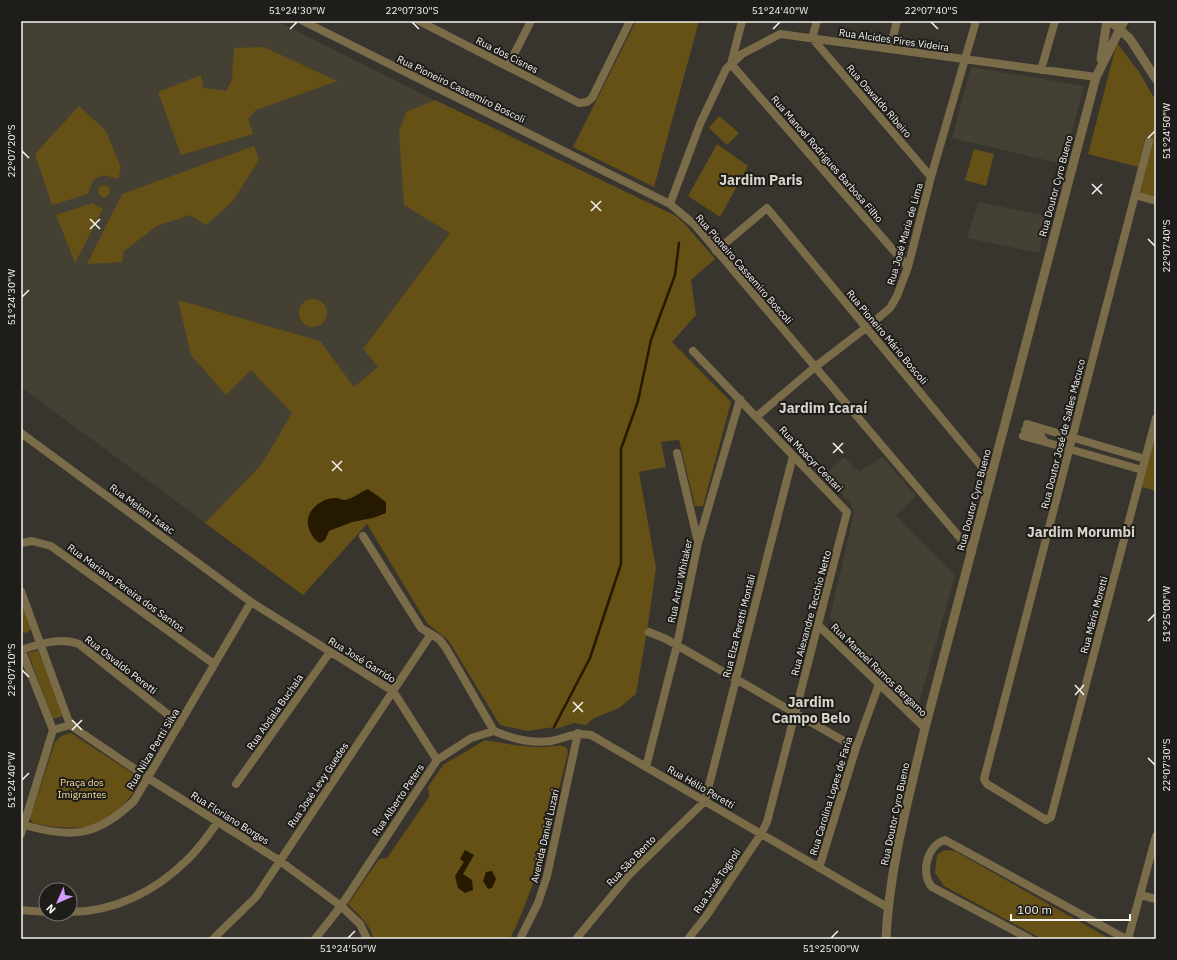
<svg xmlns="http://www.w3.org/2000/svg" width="1177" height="960" viewBox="0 0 1177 960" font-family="'IBM Plex Sans',sans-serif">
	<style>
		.built { fill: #454034 }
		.green { fill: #655016 }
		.water { fill: #251a00 }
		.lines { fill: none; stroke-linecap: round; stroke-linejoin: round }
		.stream { stroke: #251a00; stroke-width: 2.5 }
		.minor { stroke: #7a6b49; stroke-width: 8 }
		.tertiary { stroke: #7a6b49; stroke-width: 9 }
		.ticks { fill: none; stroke: #f5f3ef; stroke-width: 1.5 }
		.labels { text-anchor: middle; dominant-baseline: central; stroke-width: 4; stroke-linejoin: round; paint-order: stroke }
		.street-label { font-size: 10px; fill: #f5f3ef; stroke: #1e1d19 }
		.park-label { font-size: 10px; fill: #fadf9e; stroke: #1e1d19 }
		.district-label { font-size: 14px; font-weight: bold; fill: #d7d4cb; stroke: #1e1d19 }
		.neatline { fill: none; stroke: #f5f3ef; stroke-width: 1.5 }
		.ticks-label { font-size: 10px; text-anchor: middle; fill: #f5f3ef }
	</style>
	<rect width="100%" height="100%" fill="#38352e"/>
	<!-- built -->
	<path class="built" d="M21 21H276L428 97 661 209 554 727 528 731 500 725 449 641 427 623 367 524 303 595 21 387Z
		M971 67 1084 86 1063 164 952 138Z
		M978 202 1046 216 1039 253 967 238Z
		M844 457 859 472 882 457 916 496 896 515 955 575 917 710 830 617 854 513 851 504 824 475Z"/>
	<!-- green -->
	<path class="green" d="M636 21H699L654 187 573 147Z
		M1117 43 1139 72 1156 101V198L1139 193 1152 141 1145 139 1138 167 1088 154Z
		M264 47 337 81 256 110 248 119 253 134 181 155 158 92 201 75 203 88 226 91 232 80 234 48Z
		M435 100 676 216 684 223 715 259 691 280 696 315 672 342 731 402 703 506H695L679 440 661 442 666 467 639 472 656 568 647 631 636 694 619 708 594 718 586 725 574 723 556 729 554 727 528 731 500 725 449 641 427 623 367 524 303 595 205 523 262 464 292 413 251 370 226 395 191 355 178 300 320 341 354 387 378 367 363 349 450 233 404 205 399 132 406 112Z
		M79 106 106 131 121 168 118 179 104 175 93 180 88 194 52 205 35 154Z
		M719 116 739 133 727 145 709 128Z
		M717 144 748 166 720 217 688 196Z
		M254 146 259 160 232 202 206 225 190 215 157 226 124 251 122 262 87 264 122 194Z
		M974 149 994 154 986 186 965 180Z
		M98 191a6 6 0 1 1 12 0a6 6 0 1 1-12 0Z
		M92 203 103 209 75 263 56 215Z
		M299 313a14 14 0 1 1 28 0a14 14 0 1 1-28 0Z
		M1156 432V491L1142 487Z
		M21 601 31 629 27 633 21 632Z
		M38 650 63 716 53 719 28 653Z
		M71 733 141 779C133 796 118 813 103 824 93 830 43 828 32 822L30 818 55 742 61 736Z
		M485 740C503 743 520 747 539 747 547 748 559 743 567 748L568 753C552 815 539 881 510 939H373C372 925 357 914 348 904L379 859 387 858 429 797 428 787 443 765Z
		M944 850 955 851 1110 939H1042L944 886 935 873 937 855Z"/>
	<!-- water -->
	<path class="water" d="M368 489 386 502V513L373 518 352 522 329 531 325 540 320 543C313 539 310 533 308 525 305 511 322 497 336 498 339 498 342 500 345 500 352 499 361 492 368 489Z
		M465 850 474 855 463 874 472 880 473 890 465 893 458 888 455 876 464 862 460 859Z
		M492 871 496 879 492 888 488 889 483 881 486 872Z"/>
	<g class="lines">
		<!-- stream -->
		<path class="stream" d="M554 727 590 658 621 564V449L638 401 651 340 675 275 679 243"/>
		<!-- minor -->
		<path class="minor" d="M303 21 670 204 695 225 972 552
			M419 21 579 103 587 102 592 98 630 21
			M742 21 731 64 908 267
			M817 21 812 38 931 177
			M890 49 897 21
			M508 66 531 21
			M1041 70 1055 21
			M1149 141 984 779 987 784 1046 820 1051 817 1156 418
			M1135 195 1156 201
			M670 204 700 124 726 69 742 54 780 34 1096 77
			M716 251 767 208 991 478
			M756 417 815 367 876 320 890 308 897 296 908 267 931 177 976 21
			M1027 424 1145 459
			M1025 430 1039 433 1045 442 1142 470
			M21 433 251 602 393 691 437 760
			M1023 436 1045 442
			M677 453 698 542
			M363 536 421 628 439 639 446 648 494 731
			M21 543 32 541 51 546 214 664
			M21 591 70 725
			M818 625 925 728
			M649 632 666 639 856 748
			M21 649 53 730
			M21 650C39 644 60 637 79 644L180 724
			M70 725 148 778 280 861 341 906 360 924 367 939
			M53 730 70 725
			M494 731C513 739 531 744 551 741 567 738 573 732 591 735L887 907
			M646 767 677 645 698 543 740 399
			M236 784 330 652
			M24 825C73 839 97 836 134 801L251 602
			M21 834 53 730
			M819 868 856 748 879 684
			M1140 895 1156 899
			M21 910 46 912
			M70 912C114 912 156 891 187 860 199 849 208 835 218 822
			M213 939 256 897 431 634
			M315 939 341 906 437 760 471 738 494 731
			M520 939 538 903 547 876 578 733
			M576 939 629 875 705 801 793 456
			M688 939 707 915 761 834 767 822 847 512 693 351
			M1030 939 932 887C920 874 927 845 945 840L1126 939
			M1128 939 1156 836"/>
		<!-- tertiary -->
		<path class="tertiary" d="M1111 21 1130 39 1156 79
			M1101 59 1107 21
			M886 939C889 868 909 797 925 728L1096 77 1124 21"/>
	</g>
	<!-- ticks -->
	<path class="ticks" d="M412 22 419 29M931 22 938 29M290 29 297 22M773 29 780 22M1148 138 1155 131M22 151 29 158M1092 184 1102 194M1092 194 1102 184M591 201 601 211M591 211 601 201M90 219 100 229M90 229 100 219M1148 239 1155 246M22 297 29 290M833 443 843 453M833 453 843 443M332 461 342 471M332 471 342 461M1148 621 1155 614M22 670 29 677M1075 685 1084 695M1075 695 1084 685M573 702 583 712M573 712 583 702M72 720 82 730M72 730 82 720M1148 758 1155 765M22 780 29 773M348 938 355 931M831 938 838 931"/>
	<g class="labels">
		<!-- street labels -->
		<g class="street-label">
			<text transform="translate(894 40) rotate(8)">Rua Alcides Pires Videira</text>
			<text transform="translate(507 55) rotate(27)">Rua dos Cisnes</text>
			<text transform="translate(461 89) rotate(26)">Rua Pioneiro Cassemiro Boscoli</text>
			<text transform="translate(879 101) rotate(49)">Rua Oswaldo Ribeiro</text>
			<text transform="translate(827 159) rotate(49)">Rua Manoel Rodrigues Barbosa Filho</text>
			<text transform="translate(1056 186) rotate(-75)">Rua Doutor Cyro Bueno</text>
			<text transform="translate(905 234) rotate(-74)">Rua José Maria de Lima</text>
			<text transform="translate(744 269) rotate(49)">Rua Pioneiro Cassemiro Boscoli</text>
			<text transform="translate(887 337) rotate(50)">Rua Pioneiro Mário Boscoli</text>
			<text transform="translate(1063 434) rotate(-76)">Rua Doutor José de Salles Macuco</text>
			<text transform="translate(811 459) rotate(46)">Rua Moacyr Cestari</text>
			<text transform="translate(974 500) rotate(-75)">Rua Doutor Cyro Bueno</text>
			<text transform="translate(142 509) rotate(36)">Rua Melem Isaac</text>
			<text transform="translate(680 581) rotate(-78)">Rua Artur Whitaker</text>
			<text transform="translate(126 588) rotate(36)">Rua Mariano Pereira dos Santos</text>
			<text transform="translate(811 613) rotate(-75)">Rua Alexandre Tecchio Netto</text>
			<text transform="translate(1094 615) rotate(-75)">Rua Mário Moretti</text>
			<text transform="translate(739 626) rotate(-76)">Rua Elza Peretti Montali</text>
			<text transform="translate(362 660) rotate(32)">Rua José Garrido</text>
			<text transform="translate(121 665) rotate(38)">Rua Osvaldo Peretti</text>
			<text transform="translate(879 670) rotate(44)">Rua Manoel Ramos Bergamo</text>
			<text transform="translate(275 712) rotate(-55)">Rua Abdala Buchala</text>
			<text transform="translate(153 749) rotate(-59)">Rua Nilza Pertti Silva</text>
			<text transform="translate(318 785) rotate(-56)">Rua José Levy Guedes</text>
			<text transform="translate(701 787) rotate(30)">Rua Hélio Peretti</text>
			<text transform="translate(831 796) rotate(-73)">Rua Carolina Lopes de Faria</text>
			<text transform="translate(398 800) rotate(-56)">Rua Alberto Peters</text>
			<text transform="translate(895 814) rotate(-78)">Rua Doutor Cyro Bueno</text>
			<text transform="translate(230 818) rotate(32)">Rua Floriano Borges</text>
			<text transform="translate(545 836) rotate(-77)">Avenida Daniel Luzari</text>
			<text transform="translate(631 861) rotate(-46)">Rua São Bento</text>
			<text transform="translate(717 881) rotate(-56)">Rua José Tognoli</text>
		</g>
		<!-- park labels -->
		<g class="park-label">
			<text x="82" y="782">Praça dos<tspan x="82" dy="12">Imigrantes</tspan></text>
		</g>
		<!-- district labels -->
		<g class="district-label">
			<text x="761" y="180">Jardim Paris</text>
			<text x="823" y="408">Jardim Icaraí</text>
			<text x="1081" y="532">Jardim Morumbi</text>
			<text x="811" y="702">Jardim<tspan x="811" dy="16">Campo Belo</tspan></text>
		</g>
	</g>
	<!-- border -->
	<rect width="1177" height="960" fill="none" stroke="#1e1d19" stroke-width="44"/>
	<!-- north arrow -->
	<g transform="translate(58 902) rotate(225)"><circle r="19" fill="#1e1d19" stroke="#74736f"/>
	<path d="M0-3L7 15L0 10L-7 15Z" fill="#d29cfd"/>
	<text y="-6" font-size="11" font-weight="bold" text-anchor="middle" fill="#f5f3ef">N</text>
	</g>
	<!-- scale -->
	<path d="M1011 914v6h119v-6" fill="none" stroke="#f5f3ef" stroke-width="2"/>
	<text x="1017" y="914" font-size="12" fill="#f5f3ef" stroke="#1e1d19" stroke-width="3" paint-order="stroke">100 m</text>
	<rect x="22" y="22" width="1133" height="916" class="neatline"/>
	<g class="ticks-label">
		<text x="297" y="14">51°24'30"W</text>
		<text x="412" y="14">22°07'30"S</text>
		<text x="780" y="14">51°24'40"W</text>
		<text x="931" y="14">22°07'40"S</text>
		<text transform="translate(1166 131) rotate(-90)" y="4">51°24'50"W</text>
		<text transform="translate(11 151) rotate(-90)" y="4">22°07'20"S</text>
		<text transform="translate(1166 246) rotate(-90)" y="4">22°07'40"S</text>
		<text transform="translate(11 297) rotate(-90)" y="4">51°24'30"W</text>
		<text transform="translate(1166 614) rotate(-90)" y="4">51°25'00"W</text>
		<text transform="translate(11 670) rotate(-90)" y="4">22°07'10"S</text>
		<text transform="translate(1166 765) rotate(-90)" y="4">22°07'30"S</text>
		<text transform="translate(11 780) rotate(-90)" y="4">51°24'40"W</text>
		<text x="348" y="952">51°24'50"W</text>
		<text x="831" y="952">51°25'00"W</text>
	</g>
</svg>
